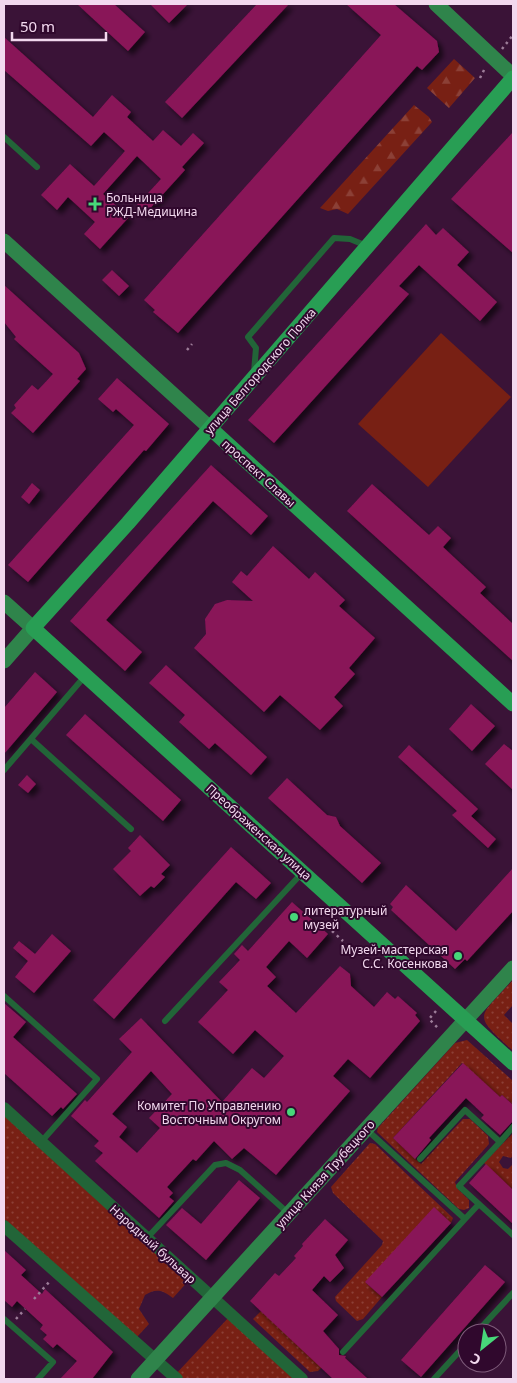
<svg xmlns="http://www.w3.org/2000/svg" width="517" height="1383" viewBox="0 0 517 1383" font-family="'Noto Sans',sans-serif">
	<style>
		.grass { fill: url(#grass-dots) }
		.forest { fill: url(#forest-firs) }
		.garden { fill: #782014 }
		.building { fill: #891459; fill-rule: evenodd; filter: url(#shadow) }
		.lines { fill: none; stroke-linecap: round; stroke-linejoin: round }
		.path { stroke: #9d7d99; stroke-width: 2.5; stroke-dasharray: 2.5 4; stroke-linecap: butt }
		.lane { stroke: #226538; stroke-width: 6 }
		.street { stroke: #226538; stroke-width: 12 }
		.secondary { stroke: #2f844b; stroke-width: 15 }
		.primary { stroke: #289e54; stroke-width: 15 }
		.poi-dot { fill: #47d779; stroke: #30082d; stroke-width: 2 }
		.labels { text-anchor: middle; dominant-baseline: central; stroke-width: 4; stroke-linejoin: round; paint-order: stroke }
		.poi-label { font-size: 12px; fill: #f2d8ee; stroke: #30082d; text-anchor: start }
		.street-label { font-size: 12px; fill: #f2d8ee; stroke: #30082d }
	</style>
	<defs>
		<pattern id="grass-dots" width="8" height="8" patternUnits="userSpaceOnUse" patternTransform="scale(1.25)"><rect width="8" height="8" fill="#782014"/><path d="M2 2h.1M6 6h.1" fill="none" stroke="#8c4036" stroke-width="1.8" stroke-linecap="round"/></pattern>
		<pattern id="forest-firs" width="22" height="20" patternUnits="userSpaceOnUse" patternTransform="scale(1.25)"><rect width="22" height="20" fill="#782014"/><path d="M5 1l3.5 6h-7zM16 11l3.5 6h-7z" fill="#8c4036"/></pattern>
		<filter id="shadow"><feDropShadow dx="4.5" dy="4.5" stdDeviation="2.5" flood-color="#0009"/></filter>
	</defs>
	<rect width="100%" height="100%" fill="#3a1337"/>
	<!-- grass -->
	<path class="grass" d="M513 980V1005L504 1015 513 1024V1051C472 1013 477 1020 513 980Z
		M467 1040 513 1081V1105L502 1095 500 1097 462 1063 393 1138 421 1164 463 1119H470L488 1136 489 1144 455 1182 457 1188 469 1200V1208L464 1210 459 1209 377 1132 378 1128 455 1043Z
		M4 1109 190 1279 173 1298C163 1290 156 1288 145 1295L139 1309 149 1324 137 1337 4 1219Z
		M513 1133V1155L511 1158 503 1156 499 1162 503 1168 508 1169 512 1165 513 1167V1190L484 1163Z
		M370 1143 375 1144 453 1218 451 1223 366 1283 382 1297 363 1319 357 1321 336 1301 335 1297 382 1245 383 1241 333 1193 331 1187Z
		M261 1311 322 1367 318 1371 310 1372 253 1319Z
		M230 1316 300 1379H179L174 1376Z"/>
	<!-- forest -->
	<path class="forest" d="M454 59 475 78 449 108 427 88Z
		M414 105 429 117 432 122 348 214 337 209 328 211 320 208Z"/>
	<!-- garden -->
	<path class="garden" d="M441 333 511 397 428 487 358 424Z"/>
	<!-- building -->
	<path class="building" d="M77 4H114L145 32 128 51Z
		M150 4H188L169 23Z
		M257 4H289L182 118 165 102Z
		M346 4H394L437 41 439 52 422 70 417 66 178 333 153 312 155 310 144 300 381 35Z
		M4 37 93 117 112 95 131 112 127 117 153 141 163 130 181 146 193 133 204 143 182 167 185 170 145 214 136 206 161 179 137 156 103 194 129 217 100 249 84 234 95 222 68 197 57 210 41 195 70 164 94 186 125 151 104 132 91 146 4 70Z
		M513 132V253L451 199Z
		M426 224 436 235 443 228 469 252 457 265 497 302 480 321 419 265 399 286 409 294 274 443 248 420Z
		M112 270 129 286 119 296 102 280Z
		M4 285 79 353 86 369 77 379 80 381 33 433 11 413 16 408 14 405 32 385 38 390 53 374 14 339 16 337 4 322Z
		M117 378 169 424 146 451 144 450 28 582 8 565 134 425 116 409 113 412 98 399Z
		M211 465 268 516 251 535 213 501 106 620 142 652 125 671 70 621Z
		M32 483 40 490 29 504 21 497Z
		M372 484 429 535 438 526 451 538 443 547 486 587 480 593 513 624V661L347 511Z
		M273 546 309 579 315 572 345 600 339 606 375 638 349 668 355 674 334 697 343 706 320 730 280 695 264 712 194 648 206 634 205 619 215 604 227 600 253 601 232 582 241 571 247 576Z
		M166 665 267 757 251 775 215 743 209 749 179 722 185 715 149 683Z
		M35 672 57 692 4 754V708Z
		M471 704 495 726 472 751 449 729Z
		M85 714 181 800 163 821 66 735Z
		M504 744 513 751V790L485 764Z
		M409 745 478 809 471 816 496 839 488 848 452 815 457 811 398 757Z
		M27 775 36 784 28 793 18 785Z
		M287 778 327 815 336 817 340 826 381 863 362 883 268 798Z
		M140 835 170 865 161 874 165 877 154 888 151 886 140 896 113 869 131 851 128 848Z
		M231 847 271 883 256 899 236 882 114 1019 93 1000Z
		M513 868V911L467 961 465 959 455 969 391 910 393 907 390 904 406 885 456 931Z
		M292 902 328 934 307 958 289 941 266 967 276 977 267 986 296 1013 340 966 350 974 351 986 374 1007 387 992 395 999 398 996 417 1013 415 1015 420 1021 370 1078 348 1059 333 1076 350 1091 276 1175 244 1148 232 1159 214 1141 196 1161 193 1159 167 1187 173 1193 169 1197 174 1201 159 1218 95 1161 103 1153 94 1146 99 1141 71 1116 85 1100 87 1102 132 1052 119 1039 141 1018 222 1102 252 1068 264 1078 284 1056 255 1030 233 1054 198 1022 228 990 219 982 240 960 234 954 242 945 248 951ZM151 1071 172 1094 149 1118 160 1128 137 1153 119 1137 127 1127 112 1114Z
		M52 934 71 951 34 993 15 977 28 961 13 948 19 941 35 954Z
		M4 1003 26 1022 13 1037 77 1094 63 1109 61 1107 52 1116 4 1073Z
		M463 1063 500 1097 502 1095 513 1105V1121L500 1135 481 1118 484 1115 466 1098 429 1138 431 1140 415 1159 393 1138Z
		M486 1164 513 1190V1224L469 1183Z
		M239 1180 260 1198 206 1260 166 1225 182 1208 201 1224Z
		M434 1207 451 1223 382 1297 365 1282Z
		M325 1219 348 1240 335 1255 344 1268 330 1282 324 1276 312 1290 338 1315 323 1331 339 1349V1355L346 1356 345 1358 368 1379H333L250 1301 275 1273 279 1276 296 1258 294 1256 303 1246 302 1244Z
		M4 1250 26 1270 21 1275 42 1294 45 1289 113 1352 92 1379H60L77 1361 57 1344 53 1348 43 1339 47 1335 40 1329 43 1325 17 1301 12 1307 4 1300Z
		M485 1265 505 1282 421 1377 401 1360Z"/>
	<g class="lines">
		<!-- path -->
		<path class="path" d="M502 49 513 35
			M480 78 485 68
			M187 350 192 344
			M332 931 343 941
			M436 1011 429 1019 438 1028
			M34 1299 50 1281
			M16 1319 25 1309"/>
		<!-- lane -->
		<path class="lane" d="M4 137 37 167
			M254 372 256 348 248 337 334 238 350 239 367 246
			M31 739 131 829
			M4 770 85 676
			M4 996 97 1079 41 1142
			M165 1021 302 873
			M500 1142 459 1186 513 1235
			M420 1159 465 1110 500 1142 513 1127
			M465 1219 479 1204
			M147 1238 215 1165 226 1163 240 1170 288 1213
			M4 1319 53 1362 38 1379
			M476 1333 513 1293
			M343 1352 465 1219 366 1129
			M434 1379 467 1343"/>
		<!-- street -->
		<path class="street" d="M4 1108 302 1379
			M4 1226 177 1379"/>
		<!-- secondary -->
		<path class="secondary" d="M436 4 513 76
			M4 241 210 428
			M4 602 33 628 4 661
			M138 1379 513 968"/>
		<!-- primary -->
		<path class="primary" d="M513 78 128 523 33 628 513 1063
			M210 428 513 704"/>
	</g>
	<!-- markers -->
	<g class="poi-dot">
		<path d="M92.5 196.5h5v5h5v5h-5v5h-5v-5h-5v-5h5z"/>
		<circle cx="294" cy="917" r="5"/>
		<circle cx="458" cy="956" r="5"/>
		<circle cx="291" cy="1112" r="5"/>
	</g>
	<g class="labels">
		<!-- poi labels -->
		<g class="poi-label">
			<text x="106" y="197">Больница<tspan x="106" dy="14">РЖД-Медицина</tspan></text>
			<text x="304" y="910">литературный<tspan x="304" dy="14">музей</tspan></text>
			<text x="448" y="949" text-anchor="end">Музей-мастерская<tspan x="448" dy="14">С.С. Косенкова</tspan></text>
			<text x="281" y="1105" text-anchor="end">Комитет По Управлению<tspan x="281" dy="14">Восточным Округом</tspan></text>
		</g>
		<!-- street labels -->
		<g class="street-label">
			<text transform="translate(260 371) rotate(-49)">улица Белгородского Полка</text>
			<text transform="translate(259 473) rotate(42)">проспект Славы</text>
			<text transform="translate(259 832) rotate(42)">Преображенская улица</text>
			<text transform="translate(325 1174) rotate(-48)">улица Князя Трубецкого</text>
			<text transform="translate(153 1244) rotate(42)">Народный бульвар</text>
		</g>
	</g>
	<!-- border -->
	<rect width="517" height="1383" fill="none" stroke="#f2d8ee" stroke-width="10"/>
	<!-- north arrow -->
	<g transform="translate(482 1348) rotate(210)"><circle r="24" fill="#30082d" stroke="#7e5b7a"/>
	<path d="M0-4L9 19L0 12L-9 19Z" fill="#47d779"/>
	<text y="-8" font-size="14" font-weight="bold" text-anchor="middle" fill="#f2d8ee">С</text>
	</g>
	<!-- scale -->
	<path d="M12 32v8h94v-8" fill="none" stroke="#f2d8ee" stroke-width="2.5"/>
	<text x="20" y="32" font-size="15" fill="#f2d8ee" stroke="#30082d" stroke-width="4" paint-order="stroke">50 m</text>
</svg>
